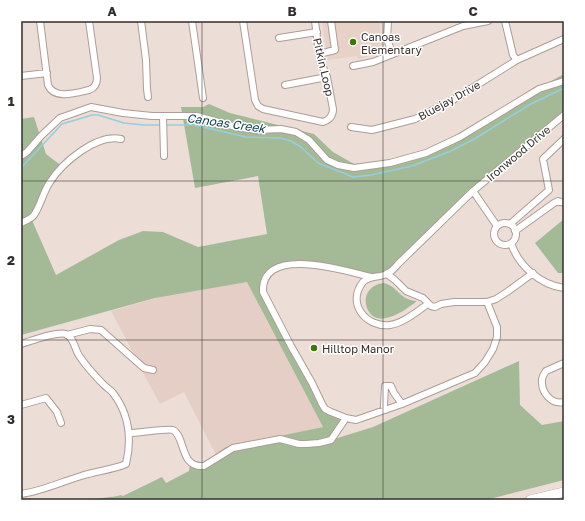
<svg xmlns="http://www.w3.org/2000/svg" width="585" height="521" viewBox="0 0 585 521" font-family="'Golos Text',sans-serif">
	<style>
		.built { fill: #e5cec5 }
		.education { fill: #e8d1c6 }
		.green { fill: #a4ba97 }
		.lines { fill: none; stroke-linecap: round; stroke-linejoin: round }
		.stream { stroke: #95cedd; stroke-width: 1.5 }
		.minor-casing { stroke: #ab9d97; stroke-width: 8 }
		.highway-casing { stroke: #ab9d97; stroke-width: 10 }
		.minor { stroke: #fff; stroke-width: 6 }
		.highway { stroke: #fff; stroke-width: 9 }
		.grid { fill: none; stroke: #332e2b; stroke-width: 1; stroke-opacity: 0.55 }
		.poi-dot { fill: #3e770c; stroke: #fff; stroke-width: 1.5 }
		.labels { text-anchor: middle; dominant-baseline: central; stroke-width: 3; stroke-linejoin: round; paint-order: stroke }
		.poi-label { font-size: 11px; fill: #332e2b; stroke: #fff; text-anchor: start }
		.street-label { font-size: 11px; fill: #332e2b; stroke: #fff }
		.water-label { font-size: 12px; font-style: italic; fill: #0a3e4a; stroke: #fff }
		.neatline { fill: none; stroke: #332e2b; stroke-width: 1.5 }
		.grid-label { font-size: 13px; text-anchor: middle; font-weight: bold; fill: #332e2b }
	</style>
	<rect width="100%" height="100%" fill="#ecddd7"/>
	<!-- built -->
	<path class="built" d="M248 281 323 427 226 447 216 455 184 392 160 404 142 371 146 365 135 356 111 311 167 295Z"/>
	<!-- education -->
	<path class="education" d="M322 21H381L380 32 383 45 382 50 377 54 358 59 357 56 328 60Z"/>
	<!-- green -->
	<path class="green" d="M564 74V115L486 180 387 274 371 277 307 264 273 271 263 286 325 409 346 418 331 440 373 427 519 361 520 405 542 425 564 421V480L486 500H91C101 497 111 498 121 495L123 496 162 477 166 483 189 471 190 464H203L226 447 323 427 247 282 155 298 21 335V119L34 117 46 154 63 167 31 218 56 275 119 240 143 231 163 232 198 247 267 234 258 176 195 188 181 107H203L209 104 230 113 314 134 333 152 354 164 367 163 389 161 426 150 458 135 511 103Z
		M564 219V273H558L535 243Z
		M384 283C399 287 399 300 417 301 408 308 397 316 386 318 364 324 355 286 384 283Z"/>
	<g class="lines">
		<!-- stream -->
		<path class="stream" d="M165 125H194L246 137 280 138 291 141 301 147 318 163 353 177 371 175 412 166 451 151 476 138 529 105 564 88
			M21 168 62 124 92 115H98L124 123 144 125H161"/>
		<!-- minor casing -->
		<g class="minor-casing">
			<path id="minor" d="M40 21 48 85C54 100 76 93 89 90 95 88 97 84 97 78L89 21
				M141 21 146 60 147 89 148 97
				M192 21 203 98
				M243 21 255 100 258 106 263 109 323 122C329 120 333 116 333 109L327 77 321 63 319 54 315 21
				M388 21 387 40 393 54
				M505 21 513 55 517 60
				M279 38 317 32
				M319 54 335 50 331 21
				M353 66 373 62 463 26 488 21
				M21 76 47 73
				M285 85 327 77
				M163 116 164 156
				M351 127 372 130 415 119 453 100 517 60 564 39
				M21 156 27 152 41 136 60 118 91 107 123 113 152 116H197L236 127 257 130 281 129 296 132 309 140 327 160 338 165 354 168 390 163 426 153 460 137 539 89 564 81
				M473 191 497 226
				M21 223C25 221 31 219 34 215 41 205 43 192 50 182 62 163 97 133 121 139
				M494 234a11 11 0 1 1 22 0a11 11 0 1 1-22 0Z
				M510 224 549 190 543 159 564 139
				M515 231 554 203 558 201 564 203
				M511 243C518 265 540 285 564 288
				M387 274 395 280 406 291 423 298 431 306 435 307 441 304 454 302H487L496 299 507 292 533 273
				M371 277C346 271 261 244 263 292L291 346 312 383 322 404 325 409 331 412 346 418 356 420 402 404 475 373 485 362 493 349 497 337V327L487 302
				M428 304C417 311 404 323 390 325 366 328 346 303 363 282 370 275 379 278 386 274 391 272 395 268 398 264L473 191 564 115
				M67 335 90 329 101 330 144 368 153 370
				M21 344C31 341 57 331 66 334 74 337 75 351 80 357 87 367 96 377 104 385 107 388 111 390 113 393 129 414 132 439 126 464 112 470 96 471 81 476 61 482 42 491 21 494
				M564 363 546 371C544 374 542 377 542 380 541 393 552 405 564 402
				M21 405 46 398 57 412 61 423
				M385 410 384 406 385 386H391L394 393 402 404
				M129 433C138 433 169 428 173 430 186 437 179 468 204 466L233 448 280 439 299 444H306L319 443 331 440 346 418"/>
		</g>
		<!-- highway casing -->
		<g class="highway-casing">
			<path id="highway" d="M530 500 564 492"/>
		</g>
		<!-- minor -->
		<use href="#minor" class="minor"/>
		<!-- highway -->
		<use href="#highway" class="highway"/>
	</g>
	<!-- grid -->
	<path class="grid" d="M202 21V500M383 21V500M21 181H564M21 340H564"/>
	<!-- markers -->
	<g class="poi-dot">
		<circle cx="353" cy="42" r="4"/>
		<circle cx="314" cy="348" r="4"/>
	</g>
	<g class="labels">
		<!-- poi labels -->
		<g class="poi-label">
			<text x="361" y="36">Canoas<tspan x="361" dy="13">Elementary</tspan></text>
			<text x="322" y="348">Hilltop Manor</text>
		</g>
		<!-- street labels -->
		<g class="street-label">
			<text transform="translate(324 67) rotate(77)">Pitkin Loop</text>
			<text transform="translate(449 100) rotate(-29)">Bluejay Drive</text>
			<text transform="translate(518 153) rotate(-40)">Ironwood Drive</text>
		</g>
		<!-- water labels -->
		<g class="water-label">
			<text transform="translate(226 123) rotate(8)">Canoas Creek</text>
		</g>
	</g>
	<!-- border -->
	<rect width="585" height="521" fill="none" stroke="#ffffff" stroke-width="44"/>
	<rect x="22" y="22" width="541" height="477" class="neatline"/>
	<g class="grid-label">
		<text x="112" y="16">A</text>
		<text x="292" y="16">B</text>
		<text x="473" y="16">C</text>
		<text x="11" y="106">1</text>
		<text x="11" y="265">2</text>
		<text x="11" y="424">3</text>
	</g>
</svg>
